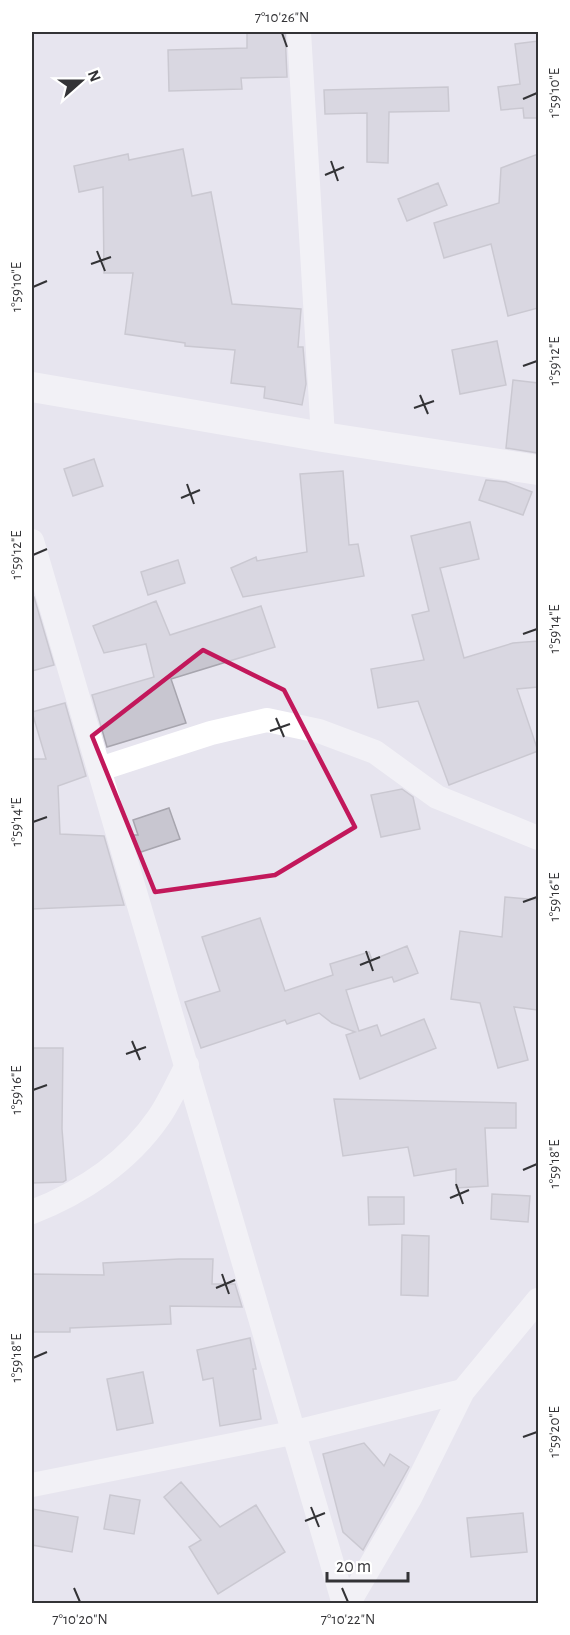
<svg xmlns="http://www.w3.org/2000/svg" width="570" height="1635" viewBox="0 0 570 1635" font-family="'Alegreya Sans',sans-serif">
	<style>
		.building { fill: #c8c6d0; stroke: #a7a5ae; stroke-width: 1.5 }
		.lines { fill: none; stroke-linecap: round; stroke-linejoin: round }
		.minor { stroke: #fff; stroke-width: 24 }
		.tertiary { stroke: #fff; stroke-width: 30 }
		.marked { fill: none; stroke: #c2185b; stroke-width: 4.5; stroke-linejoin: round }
		.ticks { fill: none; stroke: #333336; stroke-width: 2 }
		.neatline { fill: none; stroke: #333336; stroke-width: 2 }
		.ticks-label { font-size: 15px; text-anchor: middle; fill: #333336 }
	</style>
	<rect width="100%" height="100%" fill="#e7e5ef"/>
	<!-- building -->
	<path class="building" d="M247 32H285L287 77 241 78 242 89 169 91 168 50 247 48Z
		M538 41V118H524L523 108 501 110 498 87 520 84 515 44Z
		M448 87 449 111 389 112 388 163 367 162V113L325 114 324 90Z
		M183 149 192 196 211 192 232 304 301 309 298 347H303L306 384 302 405 264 398 265 387 231 383 235 350 185 346V343L125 334 133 273H104L103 187 79 192 74 166 128 154 129 160Z
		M538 154V308L508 316 491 244 444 258 434 223 499 203 501 168Z
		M438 183 447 205 407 221 398 199Z
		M497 341 506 385 460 394 452 350Z
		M513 380 538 383V453L506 448Z
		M94 459 103 486 73 496 64 469Z
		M343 471 349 545 358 544 364 576 243 597 231 568 256 557 257 561 307 552 300 474Z
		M486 480 506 482 532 492 523 515 479 500Z
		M470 522 479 559 440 568 464 658 513 643 538 641V687L517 689 538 751 449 785 418 701 378 708 371 669 424 660 412 615 429 611 411 536Z
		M178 560 185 583 148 595 141 572Z
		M32 597H34L54 665 32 671Z
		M156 601 170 635 261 606 275 647 171 679 186 723 107 747 92 695 154 677 146 644 104 653 93 626Z
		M65 703 86 776 58 786 60 834 104 836 124 905 32 909V759H46L32 712Z
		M402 789 413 797 420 829 381 837 371 795Z
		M169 808 180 839 138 853 133 835H138L133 820Z
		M505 897 538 900V995L537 1010 514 1007 528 1060 498 1068 480 1003 451 999 460 931 502 937Z
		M260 918 285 991 333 975 330 964 369 952 372 960 407 946 418 973 394 982 392 977 346 990 359 1031 377 1025 381 1036 424 1019 436 1048 360 1079 346 1035 355 1032 332 1023 319 1013 287 1024 285 1020 201 1048 185 1002 220 991 202 937Z
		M32 1048H63L62 1129 66 1180 63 1182 32 1183Z
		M334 1099 516 1103V1128H485L488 1186 456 1188V1169L414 1176 408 1147 343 1156Z
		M492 1194 530 1196 528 1222 491 1219Z
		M368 1197H404V1224L369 1225Z
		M402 1235 429 1236 428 1296 401 1295Z
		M179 1259H213L212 1284H235L242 1307 170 1306 171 1324 70 1328V1332H32V1274L104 1275 103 1263Z
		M250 1338 256 1369H253L261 1419 220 1426 213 1378 203 1380 197 1350Z
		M143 1372 153 1423 117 1430 107 1379Z
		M364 1443 384 1466 390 1454 409 1467 363 1550 343 1532 323 1454Z
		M181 1482 220 1527 256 1505 285 1552 218 1594 189 1547 201 1540 164 1497Z
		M110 1495 140 1500 134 1534 104 1529Z
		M32 1509 78 1517 72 1552 32 1545Z
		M523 1513 527 1552 471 1557 467 1518Z"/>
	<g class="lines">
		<!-- minor -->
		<path class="minor" d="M299 32 323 437
			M32 541 344 1604
			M100 769 211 733 267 720 319 731 375 752 437 797 538 838
			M32 1212C81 1193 128 1162 159 1117 170 1101 178 1082 187 1065
			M32 1485 292 1433 463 1391
			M348 1604 410 1498 463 1391 538 1300"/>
		<!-- tertiary -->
		<path class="tertiary" d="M32 387 323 437 538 470"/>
	</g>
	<!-- marked area -->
	<path d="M0 0H570V1635H0ZM203 650 284 690 355 827 275 875 155 892 92 736Z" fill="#e7e5ef" fill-opacity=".55" fill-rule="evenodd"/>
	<path class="marked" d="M203 650 284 690 355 827 275 875 155 892 92 736Z"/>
	<!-- ticks -->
	<path class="ticks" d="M282 33 287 47M523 99 537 93M331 161 338 181M325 175 344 167M97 251 105 271M91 264 111 257M33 287 47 281M523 366 537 361M420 395 428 414M414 408 434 401M187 484 194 504M181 498 200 490M33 555 47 549M523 634 537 629M276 718 284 737M270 731 290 724M33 822 47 817M523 902 537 897M366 951 373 971M360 965 380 957M132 1041 140 1060M126 1054 146 1047M33 1090 47 1085M523 1170 537 1164M456 1184 463 1204M450 1198 469 1190M222 1274 229 1294M216 1288 235 1280M33 1358 47 1352M523 1437 537 1432M311 1507 319 1527M305 1521 325 1513M74 1588 80 1602M342 1588 348 1602"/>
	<!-- border -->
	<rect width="570" height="1635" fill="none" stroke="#ffffff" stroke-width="66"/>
	<!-- north arrow -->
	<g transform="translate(81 81) rotate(69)" stroke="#ffffff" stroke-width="4.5" paint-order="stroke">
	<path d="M0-4.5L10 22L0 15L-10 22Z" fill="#333336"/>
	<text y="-9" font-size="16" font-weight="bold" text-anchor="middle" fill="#333336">N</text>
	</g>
	<!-- scale -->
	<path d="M327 1572v9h81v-9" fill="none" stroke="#333336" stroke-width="3"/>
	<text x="336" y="1572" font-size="18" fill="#333336" stroke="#ffffff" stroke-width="4.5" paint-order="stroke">20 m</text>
	<rect x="33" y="33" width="504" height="1569" class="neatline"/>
	<g class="ticks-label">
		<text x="282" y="22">7°10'26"N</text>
		<text transform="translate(554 93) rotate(-90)" y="5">1°59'10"E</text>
		<text transform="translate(16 287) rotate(-90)" y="5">1°59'10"E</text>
		<text transform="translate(554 361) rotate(-90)" y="5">1°59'12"E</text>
		<text transform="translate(16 555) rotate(-90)" y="5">1°59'12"E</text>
		<text transform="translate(554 629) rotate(-90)" y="5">1°59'14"E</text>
		<text transform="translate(16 822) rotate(-90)" y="5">1°59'14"E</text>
		<text transform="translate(554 897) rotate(-90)" y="5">1°59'16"E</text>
		<text transform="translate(16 1090) rotate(-90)" y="5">1°59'16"E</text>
		<text transform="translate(554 1164) rotate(-90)" y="5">1°59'18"E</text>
		<text transform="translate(16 1358) rotate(-90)" y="5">1°59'18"E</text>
		<text transform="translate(554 1432) rotate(-90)" y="5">1°59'20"E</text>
		<text x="80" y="1624">7°10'20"N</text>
		<text x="348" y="1624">7°10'22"N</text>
	</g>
</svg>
